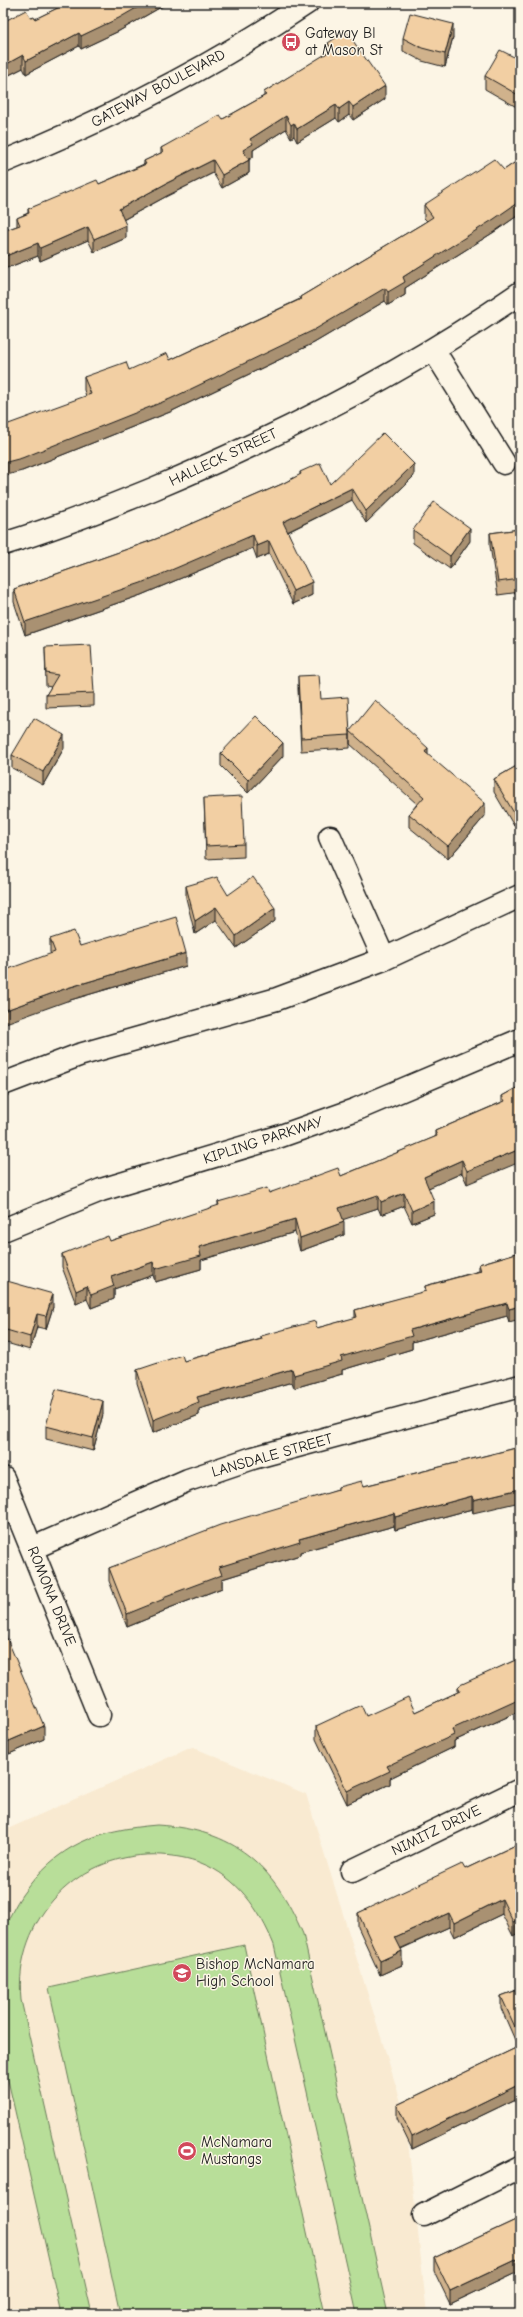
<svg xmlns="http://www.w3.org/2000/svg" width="523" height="2317" viewBox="0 0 523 2317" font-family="'Comic Neue',sans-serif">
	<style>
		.built { fill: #f9ead1 }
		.green { fill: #b8de99; stroke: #6a7d5a }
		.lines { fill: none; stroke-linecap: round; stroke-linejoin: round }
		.minor-casing { stroke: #1c1c1c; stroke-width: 25 }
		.minor { stroke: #fcf5e5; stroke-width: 22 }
		.wall { fill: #d0b28c; stroke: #1c1c1c }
		.shaded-wall { fill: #a99172; stroke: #1c1c1c }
		.building { fill: #f2cfa3; stroke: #1c1c1c }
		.labels { text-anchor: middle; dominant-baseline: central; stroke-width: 3; stroke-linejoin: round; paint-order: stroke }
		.poi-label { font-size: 15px; fill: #1c1c1c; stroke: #fcf5e5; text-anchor: start }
		.street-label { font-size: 15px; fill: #1c1c1c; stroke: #fcf5e5 }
	</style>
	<rect width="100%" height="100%" fill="#fcf5e5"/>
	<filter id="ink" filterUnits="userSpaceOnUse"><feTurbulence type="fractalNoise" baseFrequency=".025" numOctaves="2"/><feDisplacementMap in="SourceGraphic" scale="8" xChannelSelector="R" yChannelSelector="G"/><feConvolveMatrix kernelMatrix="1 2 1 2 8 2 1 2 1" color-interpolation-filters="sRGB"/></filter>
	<g filter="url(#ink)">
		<!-- built -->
		<path class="built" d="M192 1747 306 1794 405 2115 427 2314H3V1831Z"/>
		<!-- green -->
		<path class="green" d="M157 1825C235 1830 273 1864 303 1934L388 2314H357L274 1945C260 1910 237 1877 201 1863 189 1858 175 1856 162 1855 80 1850 13 1918 21 2000L92 2314H61L3 2058V1924L4 1927C10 1917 15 1905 22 1895 58 1844 96 1830 157 1825Z
			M244 1945 325 2314H120L49 1988Z"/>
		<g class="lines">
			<!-- minor casing -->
			<g class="minor-casing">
				<path id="minor" d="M3 162C109 119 212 67 307 3
					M433 349 504 463
					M3 544C54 529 104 509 153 489 280 436 406 372 520 293
					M330 837 384 959
					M3 1084 79 1055 277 999 384 959 520 896
					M3 1230 101 1190 278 1137 357 1109 520 1040
					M3 1478 99 1715
					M33 1548 188 1480 253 1458 520 1386
					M352 1871 520 1790
					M424 2215 520 2167"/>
			</g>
			<!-- minor -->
			<use href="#minor" class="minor"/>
		</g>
		<!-- wall -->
		<path class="wall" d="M68 3H168L119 31 81 49 79 46 26 74 23 68 3 78V22L31 18 35 19Z
			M453 37 445 67 422 61 403 51V38Z
			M328 43 385 99 353 120 349 115 339 122 336 118 297 142 294 136 291 138 286 129 253 150V157L249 160V173L222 188 213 173 167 196 123 220 126 238 94 252 88 240 40 261 38 256 4 269V276H3V231L17 226V218L28 213V209L99 184 144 164V161L161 153V148L223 119 264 96V92L328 53Z
			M520 60V109L485 89V76Z
			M520 159V214L494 232 405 288V295L388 305 385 301 314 343 170 412 22 471 86 396 84 390V377L129 370 170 360 300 299V297L427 221 424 218V205L504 170Z
			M300 472 330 484 414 476 366 523 352 500 288 532 312 595 293 604 269 554 257 559 253 548 141 595 25 635 14 602V589L156 539 282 484 300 475Z
			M520 529V592L498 595 490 546V533Z
			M413 530 470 541 450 569 413 543Z
			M45 647 94 693V706L46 708V695L51 687 46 686Z
			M298 676 321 699 350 735V748L301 751 298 689Z
			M350 731 428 755 485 816 448 859 409 827V814L417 804 350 744Z
			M64 748 43 785 12 768V755Z
			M221 753 283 756 248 793 221 766Z
			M520 764V822L514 826 494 792V779Z
			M204 798 244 844V857L206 859Z
			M186 886 228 895 275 921 236 948 216 920 195 934 186 898Z
			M50 939 80 946 186 966 67 1001 50 952Z
			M520 1086 467 1184 462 1173 428 1188 434 1214 412 1223 404 1206 381 1215 378 1208 343 1219 344 1235 300 1251 295 1232 201 1260V1269L155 1282 153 1275 114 1289V1299L91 1308 87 1299 76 1304 62 1267V1254L110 1241 218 1206V1202L269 1193 341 1176 435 1137V1131L502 1102V1096Z
			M520 1252 509 1322 507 1316 412 1342V1349L342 1370V1374L294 1388 292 1382 199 1409V1415L153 1433 137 1383V1370L184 1361 261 1339V1336L317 1328 355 1318V1310L425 1292V1286L479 1271V1264Z
			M3 1293 53 1307 46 1329 37 1327 30 1350 3 1342Z
			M103 1414 93 1451 46 1439V1426Z
			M520 1447 473 1513 472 1509 395 1530 394 1526 300 1552V1555L222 1579V1588L164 1610V1612L127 1627 109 1581V1568L338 1490V1487L364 1486Z
			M3 1629 44 1739 9 1754 3 1741Z
			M520 1649V1704L518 1705V1712L454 1741V1747L390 1778V1784L347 1804 316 1739V1726L366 1716 415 1712 458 1692V1687L520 1658Z
			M520 1843 513 1936 502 1914 454 1937 449 1927 401 1949 402 1965 380 1975 358 1927V1913L465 1869Z
			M520 1989V2097L412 2149 397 2118V2105L518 2047 501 2008V1996Z
			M520 2218V2271L450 2304 434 2271V2258Z"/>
		<!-- shaded-wall -->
		<path class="shaded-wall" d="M145 3H168L119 31 81 49V36Z
			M453 24V37L445 67V54Z
			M79 33V46L26 74V61Z
			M23 55V68L3 78V66Z
			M385 86V99L353 120V107Z
			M349 102V115L339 122V109Z
			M336 105V118L297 142V129Z
			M286 116V129L253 150V157L243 163V150L250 139Z
			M294 123V136L291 138V125Z
			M213 160V173L167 196 119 222V209L167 183Z
			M249 160V173L222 188V175Z
			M520 201V214L494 232 405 288V295L388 305V292L403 277Z
			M126 225V238L94 252V239Z
			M88 227V240L40 261V248Z
			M38 243V256L4 269V276H3V257Z
			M385 288V301L314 343 170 412 22 471 3 476V463Z
			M414 464V476L366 523V511Z
			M352 488V500L283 534V522Z
			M470 528V541L450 569V556Z
			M253 535V548L141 595 25 635V622Z
			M269 541V554L257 559V546Z
			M312 582V595L293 604V591Z
			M64 735V748L43 785V772Z
			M283 743V756L248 793V780Z
			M428 748V760L425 752Z
			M485 803V816L448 859V846Z
			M520 809V822L514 826V813Z
			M5 812V825L3 826V813Z
			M216 907V920L195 934V921Z
			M275 908V921L236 948V936Z
			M186 953V966L67 1001 3 1024V1011L67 988Z
			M520 1149V1162L467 1184V1171Z
			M462 1160V1173L424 1190V1177Z
			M404 1193V1206L381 1215V1202Z
			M378 1195V1208L339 1221V1208Z
			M434 1201V1214L412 1223V1211Z
			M295 1219V1232L201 1260V1269L155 1282V1269L199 1247Z
			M344 1222V1235L300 1251V1238Z
			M153 1262V1275L114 1289V1299L91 1308V1295L111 1277Z
			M87 1286V1299L76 1304V1291Z
			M53 1294V1307L46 1329V1316Z
			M507 1303V1316L412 1342V1349L342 1370V1374L294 1388V1375L341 1357 410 1330Z
			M520 1306V1319L509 1322V1309Z
			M37 1314V1327L30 1350V1337Z
			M292 1369V1382L199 1409V1415L153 1433V1420L197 1397Z
			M103 1401V1414L93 1451V1438Z
			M520 1489V1502L473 1513V1500Z
			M472 1496V1509L395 1530V1517Z
			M394 1513V1526L300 1552V1555L222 1579V1588L164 1610V1612L127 1627V1614L163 1597 219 1567 299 1539Z
			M520 1691V1704L518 1705V1712L454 1741V1747L390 1778V1784L347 1804V1791L387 1766 452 1729Z
			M44 1726V1739L9 1754V1741Z
			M502 1899V1914L454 1937V1923Z
			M449 1913V1927L395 1951V1937Z
			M520 1918V1932L513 1936V1922Z
			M402 1951V1965L380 1975V1961Z
			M520 2084V2097L412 2149V2137Z
			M520 2258V2271L450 2304V2291Z"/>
		<!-- building -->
		<path class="building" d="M68 3H145L119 18 81 36 79 33 26 61 23 55 3 66V22L26 10 31 18 34 17 35 19Z
			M410 13 453 24 445 54 422 48 403 38Z
			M346 31 385 86 353 107 349 102 339 109 336 105 297 129 294 123 291 125 286 116 250 139 253 144 243 150 249 160 222 175 213 160 167 183 119 209 126 225 94 239 88 227 40 248 38 243 3 257V231L20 225 17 218 29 213 28 209 97 180 99 184 146 164 144 161 163 152 161 148 220 115 223 119 266 95 264 92 332 50 328 43Z
			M500 50 520 60V96L485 76Z
			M494 159 504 170 520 159V201L494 219 403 277 405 282 388 292 385 288 314 330 170 399 22 458 3 463V426L91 394 84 377 126 362 129 370 167 353 170 360 301 299 300 297 422 224 433 217 424 205Z
			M383 433 414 464 366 511 352 488 283 522 312 582 293 591 269 541 257 546 253 535 141 583 25 622 14 589 156 539 282 484 301 474 300 472 320 463 330 484Z
			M434 502 470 528 450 556 413 530Z
			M520 529V579L498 582 490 533Z
			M91 645 94 693 46 695 58 675 46 673 45 647Z
			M319 675 321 699 348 697 350 735 301 738 298 676Z
			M375 700 428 748 425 752 485 803 448 846 409 814 424 797 350 731Z
			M256 716 283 743 248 780 221 753Z
			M34 718 64 735 43 772 12 755Z
			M520 764V809L514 813 494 779Z
			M242 796 244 844 206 846 204 798Z
			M3 806 5 812 3 813Z
			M217 877 228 895 253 877 275 908 236 936 216 907 195 921 186 886Z
			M176 917 186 953 67 988 3 1011V971L55 952 50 939 74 931 80 946Z
			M520 1086V1149L467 1171 462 1160 424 1177 434 1201 412 1211 404 1193 381 1202 378 1195 339 1208 344 1222 300 1238 295 1219 199 1247 201 1256 155 1269 153 1262 111 1277 114 1286 91 1295 87 1286 76 1291 62 1254 108 1236 110 1241 219 1205 218 1202 267 1188 269 1193 338 1168 341 1176 437 1136 435 1131 505 1101 502 1096Z
			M520 1252V1306L509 1309 507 1303 410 1330 412 1336 341 1357 342 1361 294 1375 292 1369 197 1397 199 1402 153 1420 137 1370 182 1355 184 1361 262 1339 261 1336 315 1321 317 1328 357 1317 355 1310 426 1291 425 1286 481 1271 479 1264Z
			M7 1281 53 1294 46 1316 37 1314 30 1337 3 1329V1293Z
			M56 1389 103 1401 93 1438 46 1426Z
			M520 1447V1489L473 1500 472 1496 395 1517 394 1513 299 1539 300 1542 219 1567 222 1575 163 1597 164 1599 127 1614 109 1568 220 1525 338 1490V1487L362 1481 364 1486Z
			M3 1629 44 1726 9 1741 3 1728Z
			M520 1658V1691L516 1693 518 1699 452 1729 454 1735 387 1766 390 1771 347 1791 316 1726 361 1705 366 1716 408 1697 415 1712 460 1691 458 1687 460 1685Z
			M520 1843V1918L513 1922 502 1899 454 1923 449 1913 395 1937 402 1951 380 1961 358 1913 462 1864 465 1869Z
			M520 1989V2038L501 1996Z
			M520 2046V2084L412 2137 397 2105Z
			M520 2218V2258L450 2291 434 2258Z"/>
	</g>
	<!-- icons -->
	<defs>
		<g id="bus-disc" transform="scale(1)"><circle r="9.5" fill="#d1495b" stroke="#fcf5e5"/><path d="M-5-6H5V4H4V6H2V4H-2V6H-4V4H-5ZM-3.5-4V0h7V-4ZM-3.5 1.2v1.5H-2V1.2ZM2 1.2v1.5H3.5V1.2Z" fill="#fff"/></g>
		<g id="school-disc" transform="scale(1)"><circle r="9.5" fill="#d1495b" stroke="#fcf5e5"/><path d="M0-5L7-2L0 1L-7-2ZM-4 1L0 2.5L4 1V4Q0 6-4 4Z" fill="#fff"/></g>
		<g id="stadium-disc" transform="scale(1)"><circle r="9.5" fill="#d1495b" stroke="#fcf5e5"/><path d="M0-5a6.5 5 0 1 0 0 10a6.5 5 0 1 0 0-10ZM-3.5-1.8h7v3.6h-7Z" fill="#fff"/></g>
	</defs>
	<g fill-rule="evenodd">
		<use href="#bus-disc" x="291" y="42"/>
		<use href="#school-disc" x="182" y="1973"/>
		<use href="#stadium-disc" x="187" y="2151"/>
	</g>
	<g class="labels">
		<!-- poi labels -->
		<g class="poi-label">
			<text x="305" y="33">Gateway Bl<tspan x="305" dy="17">at Mason St</tspan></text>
			<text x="196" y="1964">Bishop McNamara<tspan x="196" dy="17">High School</tspan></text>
			<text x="201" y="2142">McNamara<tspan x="201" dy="17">Mustangs</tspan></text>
		</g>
		<!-- street labels -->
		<g class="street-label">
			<text transform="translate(158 88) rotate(-28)">GATEWAY BOULEVARD</text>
			<text transform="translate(223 457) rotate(-25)">HALLECK STREET</text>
			<text transform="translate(263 1140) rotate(-18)">KIPLING PARKWAY</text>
			<text transform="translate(272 1455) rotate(-16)">LANSDALE STREET</text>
			<text transform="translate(52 1596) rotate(68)">ROMONA DRIVE</text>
			<text transform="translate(436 1830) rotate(-26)">NIMITZ DRIVE</text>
		</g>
	</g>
	<!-- margin -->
	<rect width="523" height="2317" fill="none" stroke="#fcf5e5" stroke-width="16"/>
	<rect x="8" y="8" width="507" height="2301" fill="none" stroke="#1c1c1c" stroke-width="1.5" filter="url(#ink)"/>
</svg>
